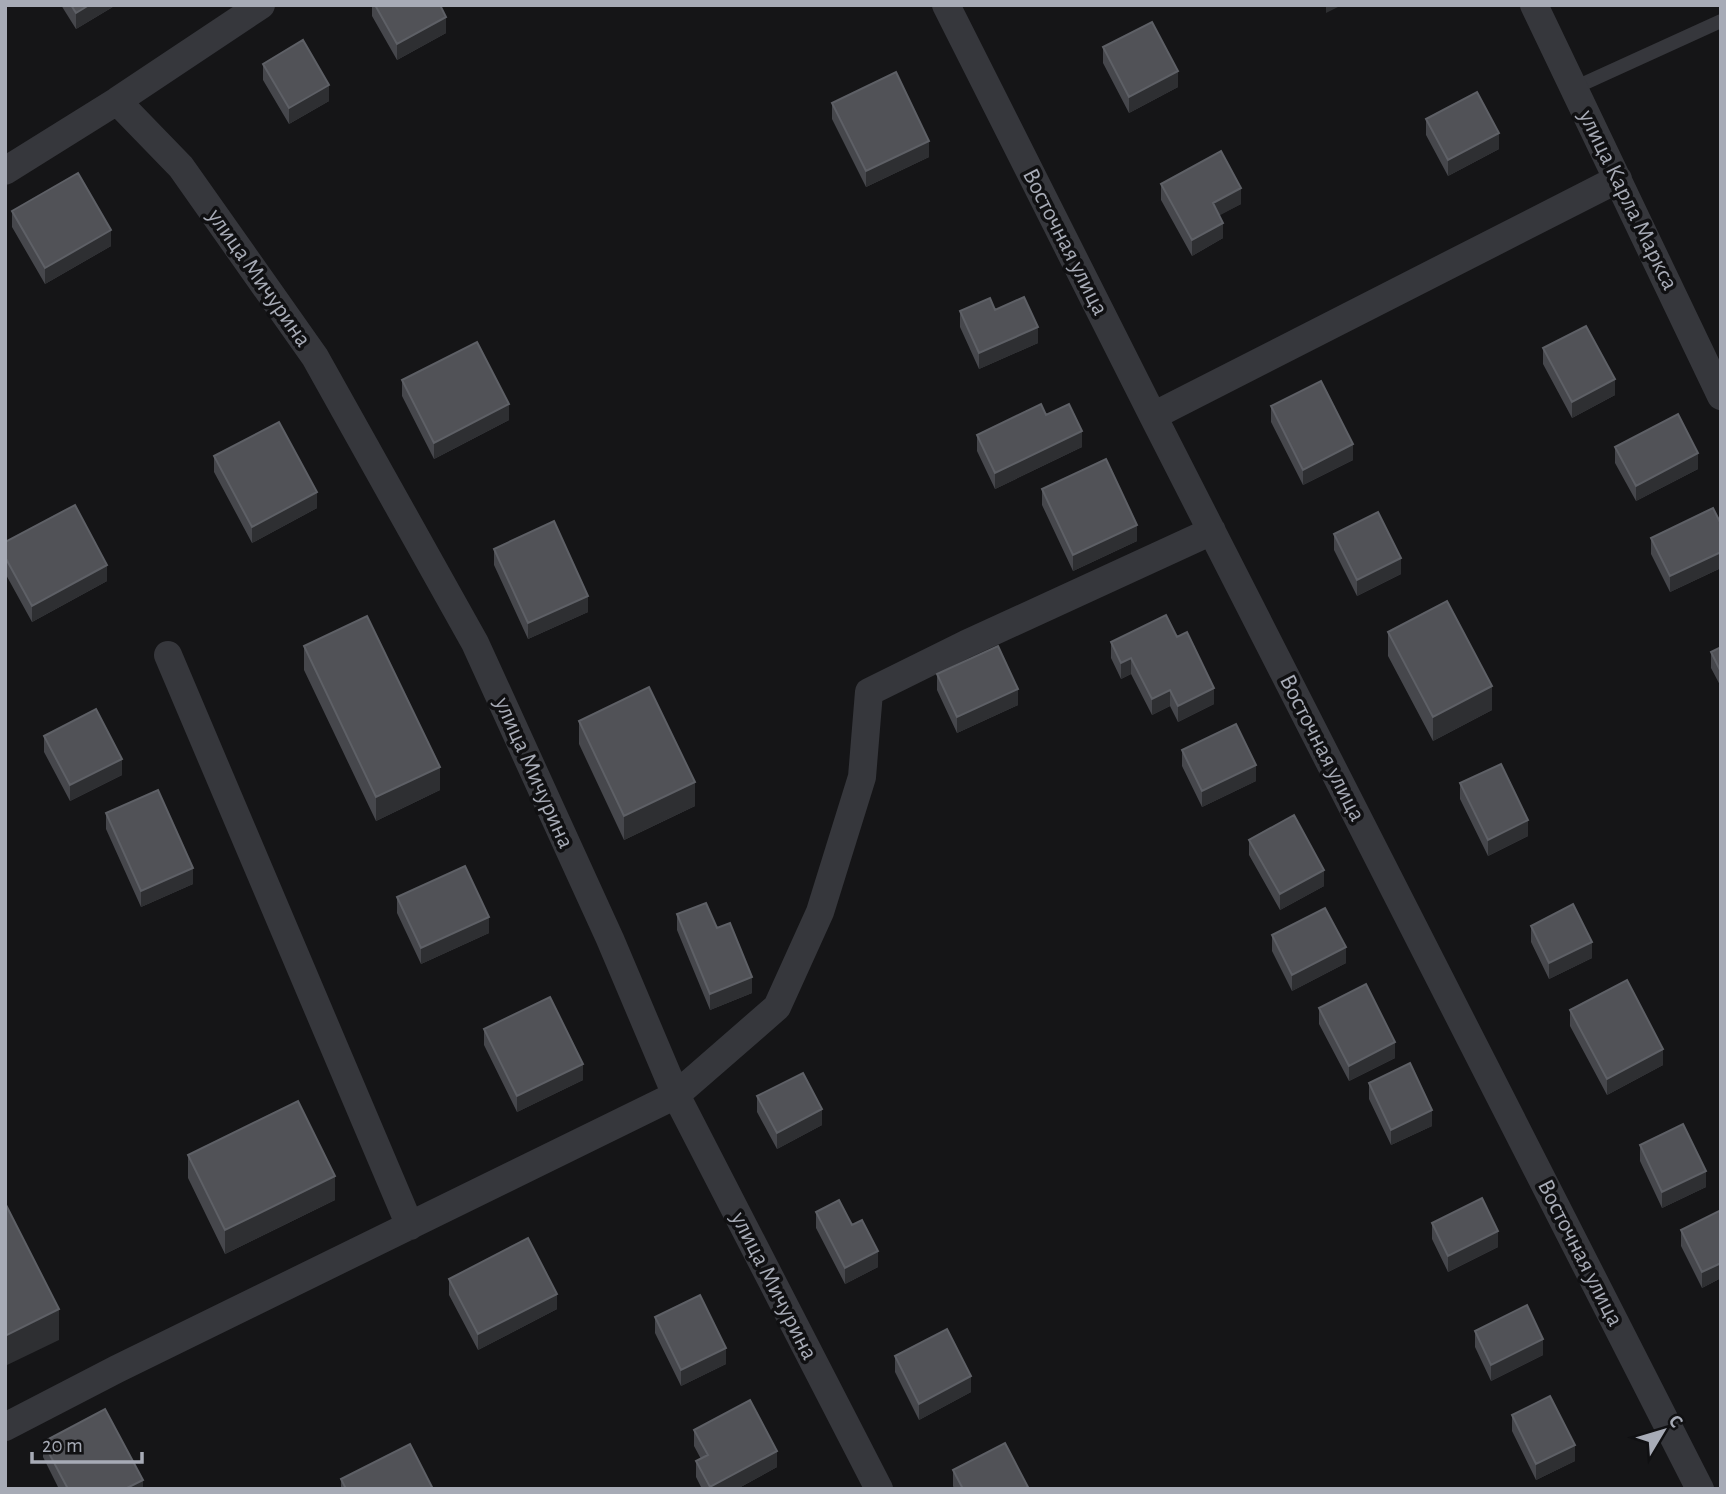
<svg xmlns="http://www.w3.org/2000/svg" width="1726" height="1494" viewBox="0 0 1726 1494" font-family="'Alegreya Sans',sans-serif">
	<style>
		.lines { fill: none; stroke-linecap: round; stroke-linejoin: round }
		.service { stroke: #36373c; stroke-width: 14 }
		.minor { stroke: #36373c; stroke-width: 28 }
		.wall { fill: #46474c }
		.shaded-wall { fill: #2e2f32 }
		.building { fill: #515257; stroke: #5e6066; stroke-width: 2 }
		.labels { text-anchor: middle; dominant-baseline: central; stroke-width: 7; stroke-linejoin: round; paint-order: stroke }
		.street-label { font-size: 24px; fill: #a7abb6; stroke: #101012 }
	</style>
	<rect width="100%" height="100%" fill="#151517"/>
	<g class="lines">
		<!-- service -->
		<path class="service" d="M1574 88 1721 21"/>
		<!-- minor -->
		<path class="minor" d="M946 5 1153 416 1700 1489
			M1534 5 1721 396
			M117 101 181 167 315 357 475 643 610 939 676 1095 879 1489
			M5 171 117 101 261 5
			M1153 416 1618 179
			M168 655 410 1226
			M5 1427 117 1369 676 1095 777 1007 820 912 862 777 869 692 966 644 1212 531"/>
	</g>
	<!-- wall -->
	<path class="wall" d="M61 5H116L76 29Z
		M372 5H440L446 33 397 60 372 16Z
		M1103 47 1178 87 1129 113 1103 63Z
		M263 64 329 101 289 124 263 80Z
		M832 103 929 157 866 187 832 119Z
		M1426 119 1499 149 1448 176 1426 135Z
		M1161 184 1241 204 1219 215 1223 238 1192 256 1161 200Z
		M12 211 111 246 45 284 12 227Z
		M995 310 1038 343 979 369 960 327V311Z
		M1543 348 1615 395 1572 418 1543 364Z
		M402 380 509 420 434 459 402 396Z
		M1271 406 1353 460 1303 485 1271 422Z
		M1046 415 1082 447 995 489 977 451V435Z
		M1615 447 1698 469 1636 501 1615 463Z
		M214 456 317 508 252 543 214 472Z
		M1042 489 1137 541 1073 571 1042 505Z
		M1721 524V568L1670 592 1651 554V538Z
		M1334 534 1401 574 1357 596 1334 550Z
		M5 542 107 581 32 622 5 573Z
		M494 549 588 612 528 639 494 565Z
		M1388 632 1492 710 1433 741 1388 656Z
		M1177 637 1214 704 1178 722 1170 706 1152 715 1131 674 1121 679 1111 658V642Z
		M304 646 440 790 376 821 304 670Z
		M1721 647V687L1711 668V652Z
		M937 674 1018 705 957 733 937 690Z
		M579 721 695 806 624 840 579 744Z
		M44 736 122 775 70 801 44 752Z
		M1182 750 1256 781 1202 807 1182 766Z
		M1460 783 1528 836 1488 856 1460 799Z
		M106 813 193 884 141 907 106 829Z
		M1249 840 1324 886 1280 910 1249 855Z
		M397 897 489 933 421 964 397 913Z
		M677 914 717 928 752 993 710 1010 677 930Z
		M1531 926 1592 958 1549 979 1531 942Z
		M1272 935 1346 963 1292 991 1272 951Z
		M1319 1008 1395 1058 1349 1081 1319 1024Z
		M1570 1010 1663 1065 1607 1095 1570 1026Z
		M484 1029 583 1080 517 1112 484 1045Z
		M1369 1083 1432 1126 1391 1145 1369 1099Z
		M757 1096 822 1125 777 1149 757 1112Z
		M1640 1145 1706 1187 1662 1208 1640 1161Z
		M188 1155 335 1200 225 1254 188 1178Z
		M1721 1210V1278L1702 1288 1681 1246V1230Z
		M816 1212 852 1225 878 1267 845 1284 816 1228Z
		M1432 1223 1498 1247 1448 1272 1432 1239Z
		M449 1279 557 1309 478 1350 449 1295Z
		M655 1317 726 1364 681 1386 655 1333Z
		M1475 1331 1543 1355 1491 1381 1475 1347Z
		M895 1356 971 1392 919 1420 895 1372Z
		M1512 1415 1575 1461 1536 1480 1512 1431Z
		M694 1430 777 1467 737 1489H702L696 1477V1461L701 1459 694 1446Z
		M43 1442 143 1489H59L43 1457Z
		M953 1470 1028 1489H954L953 1486Z
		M341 1479 433 1489H341Z"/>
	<!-- shaded-wall -->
	<path class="shaded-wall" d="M89 5H116L76 29V13Z
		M1326 5H1342L1326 13Z
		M446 17V33L397 60V44Z
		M1178 71V87L1129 113V97Z
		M329 85V101L289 124V108Z
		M1499 133V149L1448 176V160Z
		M929 141V157L866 187V171Z
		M1241 188V204L1213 219V203Z
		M1223 223V238L1192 256V240Z
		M111 230V246L45 284V268Z
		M1038 327V343L979 369V353Z
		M1615 379V395L1572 418V402Z
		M509 404V420L434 459V443Z
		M1082 431V447L995 489V473Z
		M1353 444V460L1303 485V470Z
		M1698 453V469L1636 501V486Z
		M317 492V508L252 543V527Z
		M1137 525V541L1073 571V555Z
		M1721 552V568L1670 592V576Z
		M1401 558V574L1357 596V580Z
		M107 565V581L32 622V606Z
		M588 596V612L528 639V623Z
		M1131 658V674L1121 679V663Z
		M1492 686V710L1433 741V717Z
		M1214 688V704L1178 722V706Z
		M1018 689V705L957 733V717Z
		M1170 690V706L1152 715V699Z
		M122 759V775L70 801V785Z
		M1256 765V781L1202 807V791Z
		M440 767V790L376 821V797Z
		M695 782V806L624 840V816Z
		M1528 820V836L1488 856V840Z
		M193 868V884L141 907V891Z
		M1324 870V886L1280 910V894Z
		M489 917V933L421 964V948Z
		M1592 942V958L1549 979V963Z
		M1346 947V963L1292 991V975Z
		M752 977V993L710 1010V994Z
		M1395 1042V1058L1349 1081V1066Z
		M1663 1049V1065L1607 1095V1079Z
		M583 1064V1080L517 1112V1096Z
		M822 1109V1125L777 1149V1133Z
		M1432 1110V1126L1391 1145V1130Z
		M1706 1171V1187L1662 1208V1192Z
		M335 1176V1200L225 1254V1230Z
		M1498 1231V1247L1448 1272V1256Z
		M878 1251V1267L845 1284V1268Z
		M1721 1263V1278L1702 1288V1272Z
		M557 1294V1309L478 1350V1334Z
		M59 1309V1340L5 1366V1336Z
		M1543 1339V1355L1491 1381V1365Z
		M726 1348V1364L681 1386V1370Z
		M971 1376V1392L919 1420V1404Z
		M1575 1445V1461L1536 1480V1464Z
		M777 1451V1467L737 1489H710V1487Z
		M143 1480V1489H125Z"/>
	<!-- building -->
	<path class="building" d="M71 5H89L76 13Z
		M375 5H440L446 17 397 44Z
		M1152 22 1178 71 1129 97 1103 47Z
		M303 40 329 85 289 108 263 64Z
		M896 72 929 141 866 171 832 103Z
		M1477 92 1499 133 1448 160 1426 119Z
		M1221 151 1241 188 1213 203 1223 223 1192 240 1161 184Z
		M78 173 111 230 45 268 12 211Z
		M1024 297 1038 327 979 353 960 311 990 298 995 310Z
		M1586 326 1615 379 1572 402 1543 348Z
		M477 342 509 404 434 443 402 380Z
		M1321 381 1353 444 1303 470 1271 406Z
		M1041 404 1046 415 1069 404 1082 431 995 473 977 435Z
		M1678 414 1698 453 1636 486 1615 447Z
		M279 422 317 492 252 527 214 456Z
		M1106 459 1137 525 1073 555 1042 489Z
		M75 505 107 565 32 606 5 557V542Z
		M1713 508 1721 524V552L1670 576 1651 538Z
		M1378 512 1401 558 1357 580 1334 534Z
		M554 521 588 596 528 623 494 549Z
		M1447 601 1492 686 1433 717 1388 632Z
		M1166 615 1177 637 1187 632 1214 688 1178 706 1170 690 1152 699 1131 658 1121 663 1111 642Z
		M367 616 440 767 376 797 304 646Z
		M998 646 1018 689 957 717 937 674Z
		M1721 647V672L1711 652Z
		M649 687 695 782 624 816 579 721Z
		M96 709 122 759 70 785 44 736Z
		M1236 724 1256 765 1202 791 1182 750Z
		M1501 764 1528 820 1488 840 1460 783Z
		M158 790 193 868 141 891 106 813Z
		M1294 815 1324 870 1280 894 1249 840Z
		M465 866 489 917 421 948 397 897Z
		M706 903 717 928 730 923 752 977 710 994 677 914Z
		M1573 904 1592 942 1549 963 1531 926Z
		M1325 908 1346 947 1292 975 1272 935Z
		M1627 980 1663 1049 1607 1079 1570 1010Z
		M1366 984 1395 1042 1349 1066 1319 1008Z
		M550 997 583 1064 517 1096 484 1029Z
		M1410 1063 1432 1110 1391 1130 1369 1083Z
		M803 1073 822 1109 777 1133 757 1096Z
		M298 1101 335 1176 225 1230 188 1155Z
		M1683 1124 1706 1171 1662 1192 1640 1145Z
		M1482 1198 1498 1231 1448 1256 1432 1223Z
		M839 1200 852 1225 862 1220 878 1251 845 1268 816 1212Z
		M5 1203 59 1309 5 1336Z
		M1721 1210V1263L1702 1272 1681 1230Z
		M528 1238 557 1294 478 1334 449 1279Z
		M700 1295 726 1348 681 1370 655 1317Z
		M1527 1305 1543 1339 1491 1365 1475 1331Z
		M947 1329 971 1376 919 1404 895 1356Z
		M1550 1396 1575 1445 1536 1464 1512 1415Z
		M750 1400 777 1451 710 1487 696 1461 708 1455 694 1430Z
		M105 1409 143 1480 125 1489H68L43 1442Z
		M1005 1443 1028 1487 1024 1489H963L953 1470Z
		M410 1444 433 1489H346L341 1479Z"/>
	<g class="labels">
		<!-- street labels -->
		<g class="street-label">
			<text transform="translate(1628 200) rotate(64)">улица Карла Маркса</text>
			<text transform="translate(1065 242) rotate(63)">Восточная улица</text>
			<text transform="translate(259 278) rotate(55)">улица Мичурина</text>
			<text transform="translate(1322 748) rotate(63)">Восточная улица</text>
			<text transform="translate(534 773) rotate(66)">улица Мичурина</text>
			<text transform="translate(1580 1253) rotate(63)">Восточная улица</text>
			<text transform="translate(774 1286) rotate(63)">улица Мичурина</text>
		</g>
	</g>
	<!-- border -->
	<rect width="1726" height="1494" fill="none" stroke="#a7abb6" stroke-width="14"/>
	<!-- north arrow -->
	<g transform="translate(1663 1431) rotate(52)" stroke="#101012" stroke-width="5" paint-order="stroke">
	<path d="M0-5L12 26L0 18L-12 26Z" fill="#a7abb6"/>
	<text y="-10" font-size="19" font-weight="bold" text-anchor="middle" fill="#a7abb6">С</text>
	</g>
	<!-- scale -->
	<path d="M32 1452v10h110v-10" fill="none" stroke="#a7abb6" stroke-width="3.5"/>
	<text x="42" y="1452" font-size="21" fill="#a7abb6" stroke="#101012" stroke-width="5" paint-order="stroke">20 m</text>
</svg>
